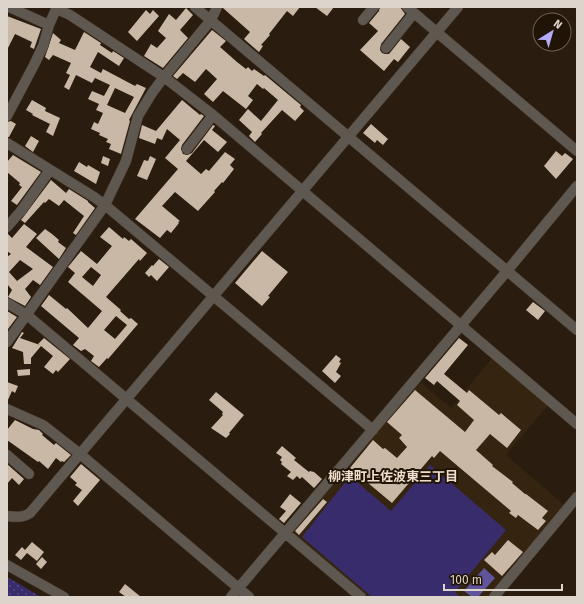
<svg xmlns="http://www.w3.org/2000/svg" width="584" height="604" viewBox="0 0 584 604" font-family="'Fira Sans','Noto Sans JP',sans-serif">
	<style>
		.built { fill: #352410 }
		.grass { fill: url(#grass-dots) }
		.garden { fill: #392c6d }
		.water { fill: #60559c }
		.building { fill: #cab8a6; fill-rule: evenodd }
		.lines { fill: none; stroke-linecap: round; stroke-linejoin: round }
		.minor-casing { stroke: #433729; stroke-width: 11 }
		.minor { stroke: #5f5851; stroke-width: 10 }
		.labels { text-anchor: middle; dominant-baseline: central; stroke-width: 4; stroke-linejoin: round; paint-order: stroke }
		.neighbourhood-label { font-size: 13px; font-weight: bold; fill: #f0decb; stroke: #201406 }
	</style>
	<defs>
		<pattern id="grass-dots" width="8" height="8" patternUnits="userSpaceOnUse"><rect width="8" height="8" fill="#392c6d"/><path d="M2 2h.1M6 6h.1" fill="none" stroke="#554a80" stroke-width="1.8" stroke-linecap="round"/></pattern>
	</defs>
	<rect width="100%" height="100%" fill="#2a1d0f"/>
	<!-- built -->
	<path class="built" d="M493 357 548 405 506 455 564 505 488 597H363L290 535 419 381 451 408Z"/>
	<!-- grass -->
	<path class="grass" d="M7 577 9 578 41 597H7Z"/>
	<!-- garden -->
	<path class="garden" d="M430 465 506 530 455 592 460 597H372L302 537 350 476 391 511Z"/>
	<!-- water -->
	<path class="water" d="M484 568 495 578 478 597H472L464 591Z"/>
	<!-- building -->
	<path class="building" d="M223 7H300L293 16 287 11 269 34 270 35 261 45 263 46 259 52 244 39 250 32 223 8Z
		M315 7H334L327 16Z
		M380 7H400L405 14 381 44 380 50 382 53 385 54H389L401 39 410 47 398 62 394 59 384 71 360 50 378 31 369 23 379 11Z
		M186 8 193 15 180 30 188 38 163 68 144 56 151 44 157 48 166 38 158 31 169 14 176 20Z
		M146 10 150 14 153 10 159 16 137 41 128 32Z
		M7 16 41 29 34 49 30 47 32 42 15 34 7 50Z
		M212 30 226 41 220 47 237 62 246 69 248 67 252 71 254 69 264 76 265 75 301 105 300 107 304 111 295 121 282 110 261 133 262 134 255 142 249 136 252 132 239 120 248 109 261 121 278 100 264 88 263 89 257 84 248 96 253 100 246 109 223 91 213 102 204 94 217 79 206 69 195 82 183 73 177 79 173 76Z
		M84 32 101 43 100 45 112 53 113 51 124 58 119 66 98 52 90 67 101 73 103 69 135 86 137 84 146 88 129 120 130 121 121 154 109 149 111 144 106 142 108 139 99 135 100 133 91 129 94 122 98 124 103 113 96 110 99 104 88 99 92 91 104 96 110 85 95 78 92 83 76 75 69 90 64 87 70 75 66 73 71 63 53 55 49 60 45 57 53 33 61 40 59 43 75 50ZM115 88 134 97 125 113 107 105Z
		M32 100 46 108 45 111 60 118 53 136 46 132 50 124 32 115 33 114 26 110Z
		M182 100 200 115 201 114 204 116 182 145 181 149 183 154 187 155 192 153 213 125 215 126 212 130 227 142 218 152 204 140 186 161 201 174 206 169 209 171 225 152 235 159 230 165 234 169 223 183 222 182 214 191 215 192 198 211 175 192 162 206 180 221 178 222 179 223 171 233 167 230 160 238 135 219 178 169 165 158 180 140 167 129 162 140 157 138 155 144 139 138 142 125 156 131Z
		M11 121 16 124 9 137H7V122Z
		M371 124 388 139 383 145 377 140 375 143 363 133Z
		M31 136 39 141 33 152 25 146Z
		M556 151 562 156 565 153 573 159 556 179 544 166Z
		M13 155 41 172 17 205 11 201 22 187 19 185 20 183 7 172V162Z
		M103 156 110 159 108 166 101 163Z
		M150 156 156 159 147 180 137 176 144 160 148 161Z
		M79 162 87 167 88 165 100 172 96 184 74 171Z
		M51 180 66 193 69 189 88 201V202L95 208 76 235 73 233 84 216 64 200 59 206 49 199 45 203 44 202 25 223 21 220Z
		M24 224 37 234 26 247 53 267 40 285 33 280 25 289 31 297 25 306 8 297 12 290 7 284V257L11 254 7 251V233L12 238ZM20 260 33 269 17 281 9 272Z
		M109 227 123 239 124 237 129 241 131 239 147 253 140 261 139 259 106 297 121 310 120 311 129 319 131 318 138 324 108 359 107 358 99 367 91 361 94 356 85 349 81 351 73 345 79 338 41 306 49 295 66 309 67 308 88 328 102 311 68 282 75 273 68 267 81 251 97 264 112 246 100 237ZM91 267 101 275 93 286 82 277ZM116 316 127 325 115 339 104 330Z
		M45 229 52 234 59 240 58 242 66 248 59 259 36 238Z
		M262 251 288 272 268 296 270 297 262 306 235 283Z
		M159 259 169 267 157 281 151 275 149 277 145 273 152 265 153 266Z
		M533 302 545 311 538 320 526 310Z
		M7 311 17 317 8 329 7 328Z
		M22 332 24 333 20 338 40 345 38 344 44 338 70 359 58 372 56 370 53 374 44 367 53 356 41 346 31 358V364H24L23 352 12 348Z
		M459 338 468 345 444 374 467 393 469 390 499 415 501 413 521 430 507 448 490 434 476 450 493 465 492 466 513 482 512 483 525 494H526L548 511 542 518 546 521 538 530 518 515 516 518 509 513 511 511 440 451 434 458 432 456 392 503 350 468 373 440 383 449 385 448 397 458 407 447 399 438 402 435 387 422 415 390 465 432 474 420 457 405 460 401 437 381 434 385 425 378Z
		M336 355 341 359 339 362 341 363 336 372 341 376 335 383 322 371Z
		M30 369V375L18 376 17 370Z
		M7 382 18 386 15 393 12 391 7 402Z
		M216 392 244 415 229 433 230 434 226 438 211 428 223 415 222 414 223 412 209 400Z
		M15 420 33 429 39 430 43 434 42 435 54 445 56 443 71 455 64 462 62 461 61 462 56 458 48 469 39 461 38 462 7 440V430Z
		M282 446 296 458 294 460 309 472 310 471 314 472 322 479 315 487 314 488 302 477 300 479 297 476 293 480 287 476 291 472 281 464 282 462 280 460 282 457 276 453Z
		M7 464 24 479 19 485 12 478 7 484Z
		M81 464 100 480 78 506 73 501 82 490 75 485 77 483 70 477Z
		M290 494 301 503 284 523 279 519 286 511 280 507Z
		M323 499 327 502 299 535 295 531Z
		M508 540 523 552 502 576 484 560 492 552 495 555Z
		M32 542 44 552 37 561 27 553 21 560 15 555 22 547 25 550Z
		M42 557 47 562 41 569 36 564Z
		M125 584 141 597H126L119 592Z"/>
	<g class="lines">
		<!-- minor casing -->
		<g class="minor-casing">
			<path id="minor" d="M9 7 49 25
				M195 7 577 330
				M407 7 577 151
				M57 9 70 15 164 77 213 115 577 424
				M363 20 374 7
				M386 48 414 13
				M7 116 34 65 43 46 49 25 57 7
				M7 143 94 197 105 205 373 430
				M187 149 213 115
				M7 227 21 211 50 170
				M7 303 27 315 361 597
				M7 342 105 205 126 161 138 116 152 93 164 77 211 20 217 7
				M7 409 43 425 80 454 249 597
				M7 455 29 474
				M7 516C15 517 23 518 30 513L458 7
				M7 565 64 597
				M231 597 507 271 577 186
				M494 597 577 497"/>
		</g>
		<!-- minor -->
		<use href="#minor" class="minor"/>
	</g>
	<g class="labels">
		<!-- neighbourhood labels -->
		<g class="neighbourhood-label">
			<text x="393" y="476">柳津町上佐波東三丁目</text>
		</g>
	</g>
	<!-- border -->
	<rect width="584" height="604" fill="none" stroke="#ddd4cb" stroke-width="16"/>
	<!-- north arrow -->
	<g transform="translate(552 32) rotate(37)"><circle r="19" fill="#201406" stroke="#6c6155"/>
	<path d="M0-3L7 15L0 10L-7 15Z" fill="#b5acf8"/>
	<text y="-6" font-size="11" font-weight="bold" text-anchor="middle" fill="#ddd4cb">N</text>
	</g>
	<!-- scale -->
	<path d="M444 584v6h118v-6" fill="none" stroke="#ddd4cb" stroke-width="2"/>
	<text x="450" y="584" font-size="12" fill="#ddd4cb" stroke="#201406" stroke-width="3" paint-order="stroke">100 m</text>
</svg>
